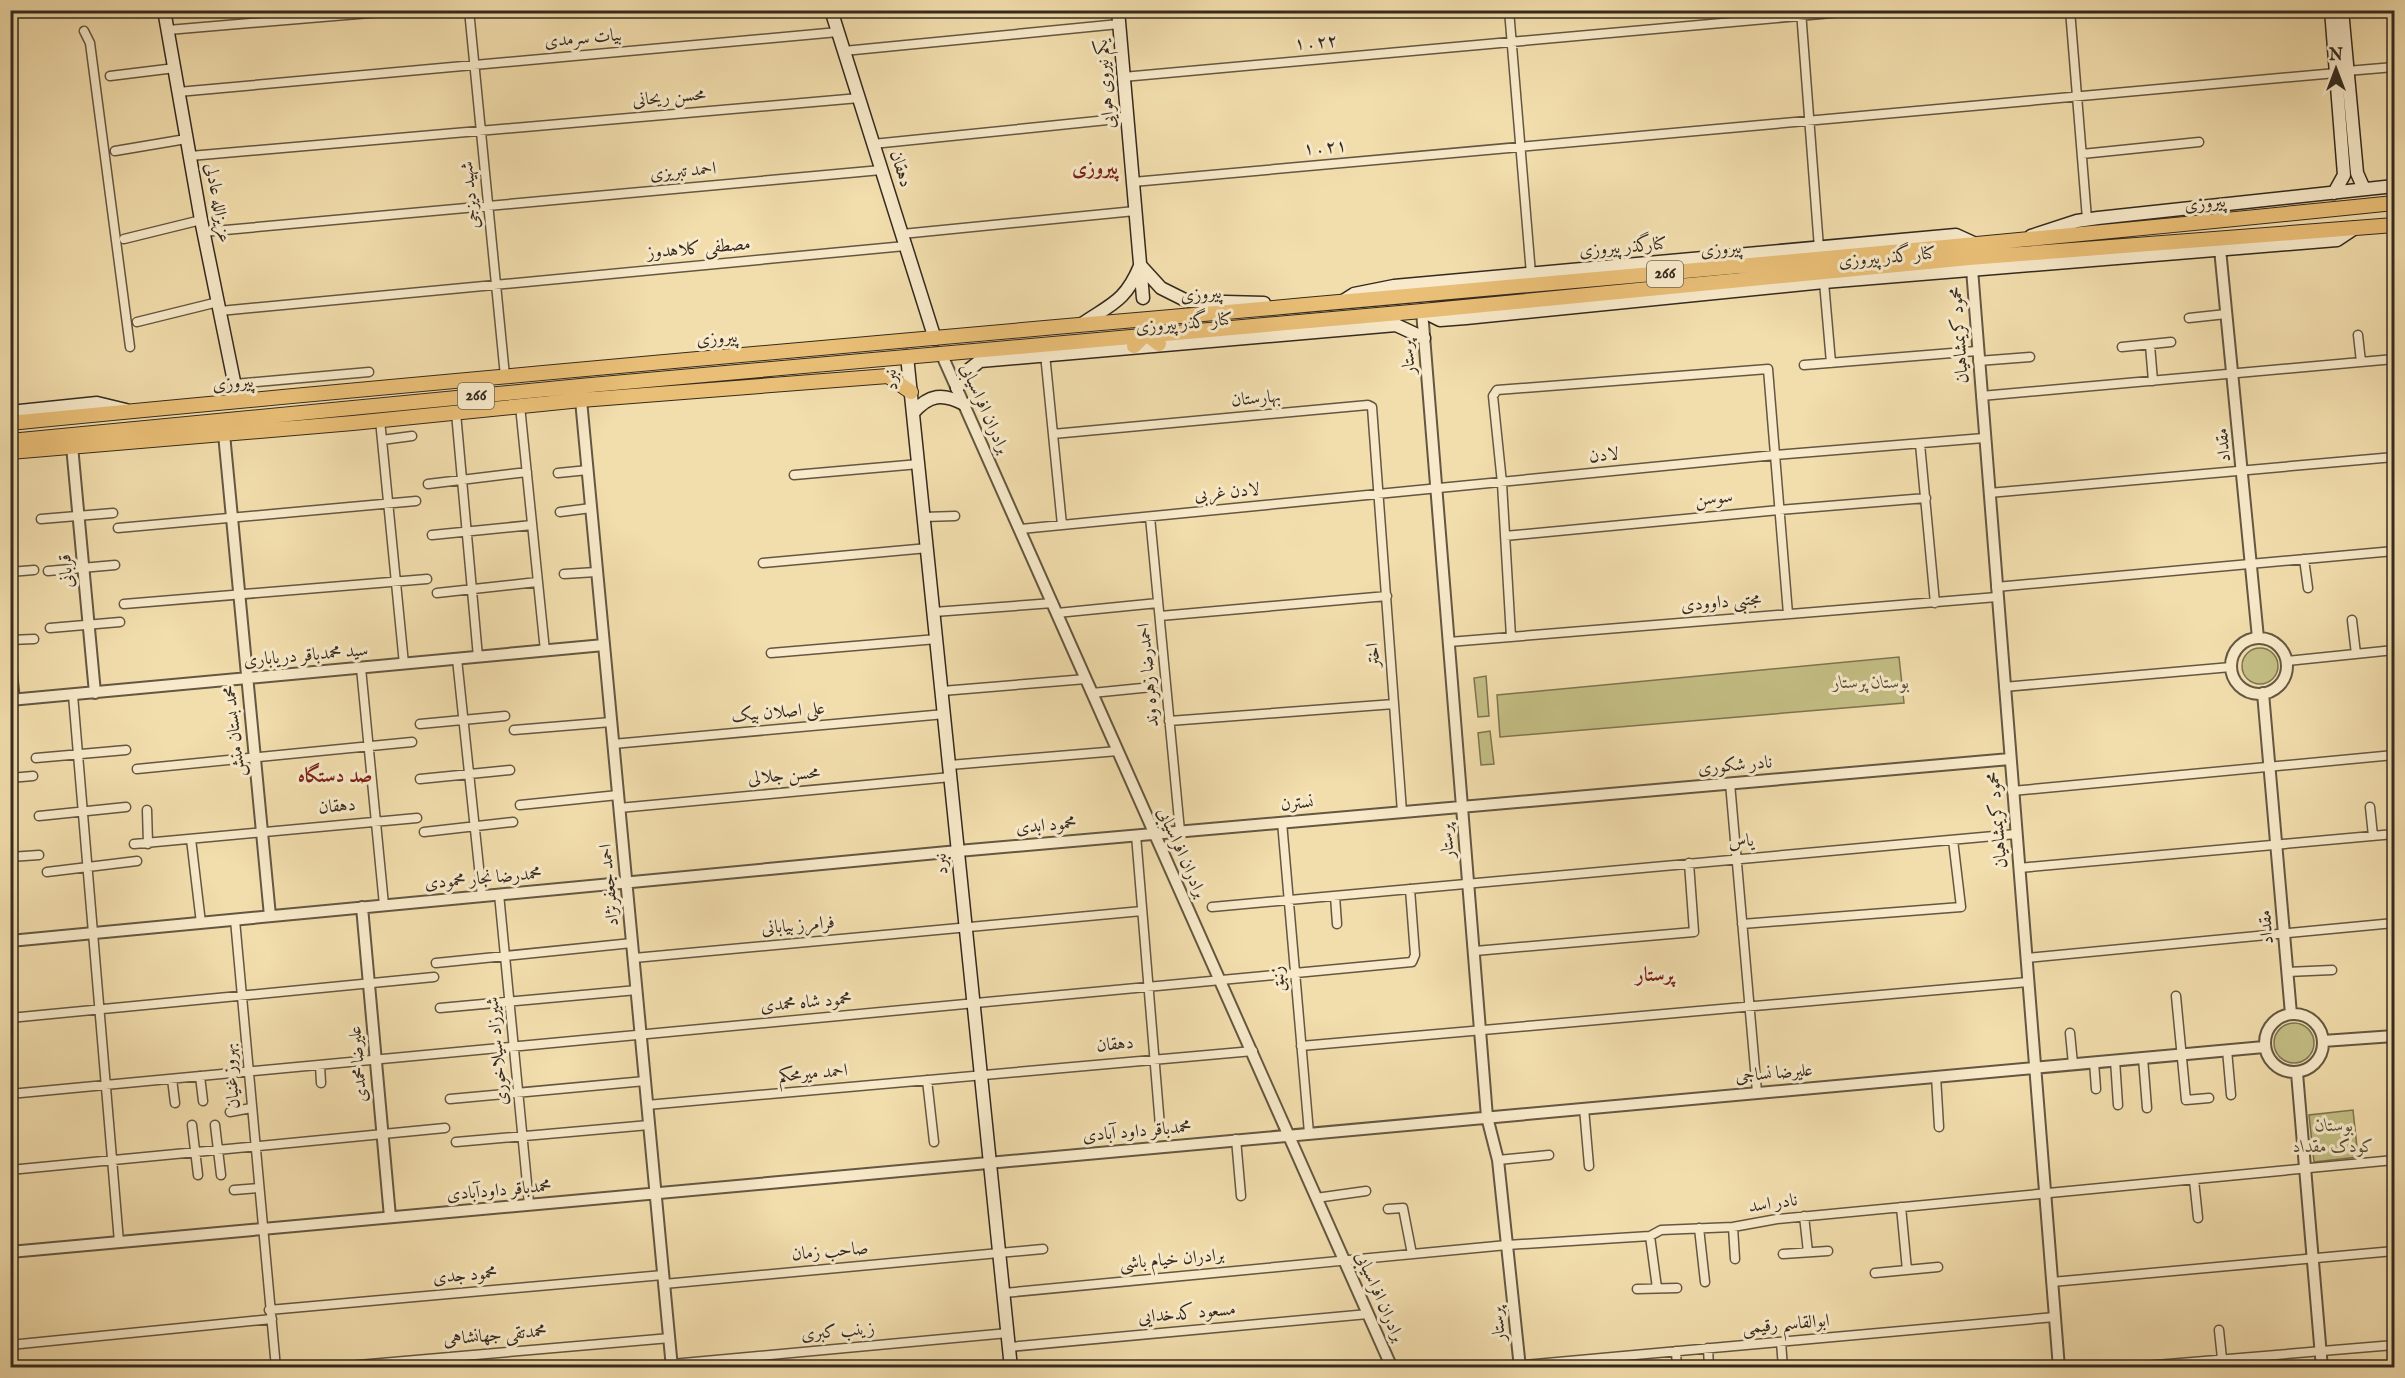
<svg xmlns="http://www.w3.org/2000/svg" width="2405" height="1378" viewBox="0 0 2405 1378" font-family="'IM FELL English',Amiri,serif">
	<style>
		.green { fill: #c3be84; stroke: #7c7452; stroke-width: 1.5 }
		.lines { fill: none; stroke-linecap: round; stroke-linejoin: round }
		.minor-casing { stroke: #645742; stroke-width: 11 }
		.tertiary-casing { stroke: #645742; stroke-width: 14 }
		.secondary-casing { stroke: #342a1f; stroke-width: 15 }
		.primary-casing { stroke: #342a1f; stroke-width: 16 }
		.minor { stroke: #f7e9c9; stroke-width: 8 }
		.tertiary { stroke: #f7e9c9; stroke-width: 10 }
		.secondary { stroke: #f7e9c9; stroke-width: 12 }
		.primary { stroke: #e9be76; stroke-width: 14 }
		.labels { text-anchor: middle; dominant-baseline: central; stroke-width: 6; stroke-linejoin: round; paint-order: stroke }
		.shield { fill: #f7e9c9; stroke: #6e6352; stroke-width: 1.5 }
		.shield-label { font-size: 16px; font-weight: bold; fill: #342a1f }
		.street-label { font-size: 18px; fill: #342a1f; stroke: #f7e9c9 }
		.park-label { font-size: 18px; font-style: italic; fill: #584f38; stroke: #f7e9c9 }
		.neighbourhood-label { font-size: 20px; font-weight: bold; fill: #7a1f14; stroke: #f7e9c9 }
	</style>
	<rect width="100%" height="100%" fill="#f2ddac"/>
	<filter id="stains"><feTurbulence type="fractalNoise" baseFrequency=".00333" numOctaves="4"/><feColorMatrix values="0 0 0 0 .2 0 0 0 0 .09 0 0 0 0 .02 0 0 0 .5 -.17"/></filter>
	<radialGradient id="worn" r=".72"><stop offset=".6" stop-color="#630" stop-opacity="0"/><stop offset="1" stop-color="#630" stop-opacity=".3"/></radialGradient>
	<!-- green -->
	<path class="green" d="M2242 666a18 18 0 1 1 36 0a18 18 0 1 1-36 0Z
		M1899 657 1904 703 1500 737 1497 695Z
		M1486 676 1489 716 1478 717 1474 678Z
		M1490 731 1494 764 1481 765 1478 733Z
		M2274 1043a20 20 0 1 1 40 0a20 20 0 1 1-40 0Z
		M2353 1110 2358 1157 2314 1162 2309 1115Z"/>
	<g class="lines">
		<!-- minor casing -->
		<g class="minor-casing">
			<path id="minor" d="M469 10 505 376
				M1509 10 1531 274
				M2070 10 2087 219
				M1801 11 1819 248
				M168 30 406 10
				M84 31 90 43 130 347
				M844 51 1119 24
				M2347 71 2394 67
				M110 76 175 68
				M1123 77 1865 10
				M178 92 838 32
				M873 144 1127 118
				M115 151 186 139
				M2082 154 2199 142
				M190 156 859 98
				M1133 182 2336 73
				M203 232 881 170
				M902 234 1135 211
				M124 239 201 220
				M1824 282 1831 363
				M220 311 905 246
				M2189 318 2226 314
				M137 322 218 302
				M2358 335 2361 362
				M2150 345 2153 381
				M2122 347 2171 342
				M1045 354 1062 525
				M1978 361 2030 357
				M1804 365 1977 351
				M235 384 369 372
				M1981 396 2394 359
				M520 406 545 651
				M456 413 478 657
				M380 420 404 664
				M1053 434 1368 405 1372 407 1402 812
				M382 440 412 436
				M1920 444 1935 603
				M558 473 588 470
				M794 475 919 464
				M428 484 527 472
				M1989 493 2394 457
				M560 512 591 508
				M924 517 955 516
				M1150 517 1180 831
				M41 519 113 513
				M118 528 416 501
				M1021 529 1775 455 1984 438
				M432 535 532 525
				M1505 536 1779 510 1926 498
				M2304 559 2308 588
				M763 563 928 548
				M48 571 115 565
				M10 572 34 570
				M564 574 596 572
				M1996 587 2394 551
				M437 593 537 582
				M124 604 427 579
				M934 612 1053 603
				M1057 613 1158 603
				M1160 616 1387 596
				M2352 620 2356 654
				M50 628 120 622
				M1511 637 1502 483 1493 396 1497 390 1768 369 1788 614
				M10 640 34 639
				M1449 642 1997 597
				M771 653 937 639
				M457 659 482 896
				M2287 661 2394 650
				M361 668 384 905
				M2004 687 2231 667
				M942 691 1086 679
				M1092 693 1152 687
				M73 695 119 1242
				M1169 721 1394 704
				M420 724 505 716
				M514 730 611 722
				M613 744 945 714
				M36 758 126 750
				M950 765 1118 751
				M137 769 412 742
				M10 778 33 776
				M420 779 510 770
				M1730 783 1757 1092
				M2012 791 2394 755
				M520 805 618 795
				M2370 807 2373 836
				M619 808 951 777
				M147 810 148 844
				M39 816 126 807
				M1282 822 1309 1133
				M424 832 513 822
				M1136 835 1160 1126
				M191 839 201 923
				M134 844 417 818
				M10 857 39 855
				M2019 868 2394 834
				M47 872 137 861
				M499 894 529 1204
				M1335 896 1337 924
				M1212 907 2016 834
				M235 920 276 1368
				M1742 924 1961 907 1953 840
				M1475 951 1694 932 1689 863
				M634 958 1142 911
				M2026 958 2394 923
				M436 963 632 943
				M2287 972 2332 970
				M2176 996 2186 1100 2209 1098
				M440 1008 637 990
				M10 1018 434 977
				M2070 1033 2073 1064
				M1301 1046 2028 982
				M2227 1050 2231 1095
				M2143 1058 2147 1108
				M2115 1060 2118 1105
				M2094 1062 2096 1089
				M320 1065 321 1083
				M200 1076 203 1101
				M1936 1076 1939 1127
				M172 1079 175 1103
				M927 1080 934 1142
				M10 1094 1412 962 1415 955 1410 889
				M450 1099 645 1081
				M647 1105 1253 1051
				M1584 1108 1589 1166
				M230 1112 251 1108
				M192 1125 198 1175
				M215 1125 221 1175
				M1236 1139 1241 1196
				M456 1142 649 1125
				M1498 1160 1549 1155
				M10 1170 445 1128
				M2194 1180 2198 1218
				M234 1190 258 1188
				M1316 1198 1366 1191
				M1901 1207 1907 1270
				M1388 1209 1403 1208 1412 1254
				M1804 1216 1808 1252
				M1733 1227 1735 1259
				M1699 1228 1705 1282
				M1650 1236 1657 1288
				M1783 1254 1828 1251
				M1875 1273 1938 1267
				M2052 1282 2394 1251
				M664 1284 1043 1249
				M1637 1289 1677 1288
				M1004 1293 1507 1245 1650 1236 1661 1230 1733 1227 1777 1219 2394 1160
				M269 1310 663 1275
				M2219 1330 2223 1368
				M1781 1342 1783 1368
				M10 1345 272 1319
				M1009 1347 1368 1314
				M1708 1348 1709 1368
				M1676 1351 1677 1368
				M672 1364 1008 1333
				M324 1368 670 1338
				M1491 1368 2055 1317
				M2120 1368 2394 1345"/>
		</g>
		<!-- tertiary casing -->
		<g class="tertiary-casing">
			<path id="tertiary" d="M2220 249 2258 638
				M1972 269 2059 1368
				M1422 311 1487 1117 1498 1160 1520 1368
				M941 353 1392 1368
				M581 400 672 1368
				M224 434 270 916
				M72 446 95 693
				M2231 666a28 28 0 1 1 56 0a28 28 0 1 1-56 0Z
				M10 663 14 700
				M2263 693 2291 1014
				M10 700 604 645
				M362 907 390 1217
				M10 941 958 851 2010 759
				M2265 1043a29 29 0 1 1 58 0a29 29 0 1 1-58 0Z
				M2323 1041 2394 1036
				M2297 1073 2322 1368
				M10 1252 2264 1047"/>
		</g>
		<!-- secondary casing -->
		<g class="secondary-casing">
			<path id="secondary" d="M164 10 201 220 238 401
				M831 10 935 339
				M1118 10 1143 298
				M2331 10 2344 175 2334 193
				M2342 10 2357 173 2364 189
				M2031 236 2077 221 2098 218 2394 186
				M1140 265 1161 288 1187 301 1264 303
				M1343 301 1354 294 1394 286 1956 235 1978 245
				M1422 311 1440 320 1466 318 1824 282 2337 240 2355 228
				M1082 324C1111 304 1125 302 1140 266
				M907 356 1011 1368
				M957 388 966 372 980 361 1396 325 1424 338
				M10 412 97 403 126 410
				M913 413C929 394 943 393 964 404"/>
		</g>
		<!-- primary casing -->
		<g class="primary-casing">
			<path id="primary" d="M1134 346 1146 334 1159 344
				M10 423C805 345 1601 284 2394 203
				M10 441 580 386 1422 311 1969 258 2394 225
				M10 452 353 423 581 400 888 376 911 392"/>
		</g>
		<!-- minor -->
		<use href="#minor" class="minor"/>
		<!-- tertiary -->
		<use href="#tertiary" class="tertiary"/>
		<!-- secondary -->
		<use href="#secondary" class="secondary"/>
		<!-- primary -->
		<use href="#primary" class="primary"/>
	</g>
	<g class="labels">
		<!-- shield labels -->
		<g class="shield">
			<rect x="1647" y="261" width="36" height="26" rx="4.5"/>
			<rect x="458" y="383" width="36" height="26" rx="4.5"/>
		</g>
		<g class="shield-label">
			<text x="1665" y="274">266</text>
			<text x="476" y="396">266</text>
		</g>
		<!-- street labels -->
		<g class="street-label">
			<text transform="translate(583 39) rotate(-5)">بیات سرمدی</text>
			<text transform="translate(1316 43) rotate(-5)">۱ . ۲۲</text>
			<text transform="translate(1106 84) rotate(-95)">یکم نیروی هوایی</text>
			<text transform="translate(669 98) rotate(-5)">محسن ریحانی</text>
			<text transform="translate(1325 148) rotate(-5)">۱ . ۲۱</text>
			<text transform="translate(900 169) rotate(72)">دهقان</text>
			<text transform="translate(683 172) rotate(-5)">احمد تبریزی</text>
			<text transform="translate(471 195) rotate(-96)">شهید دیزجی</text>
			<text transform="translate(217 203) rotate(80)">عزیزالله عادلی</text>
			<text transform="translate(2205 204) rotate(-6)">پیروزی</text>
			<text transform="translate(1623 248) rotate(-5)">کنارگذر پیروزی</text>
			<text transform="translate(699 249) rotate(-5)">مصطفی کلاهدوز</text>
			<text transform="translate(1721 250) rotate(-5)">پیروزی</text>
			<text transform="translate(1887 258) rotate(-5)">کنار گذر پیروزی</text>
			<text transform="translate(1201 295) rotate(-5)">پیروزی</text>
			<text transform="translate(1184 324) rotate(-5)">کنار گذر پیروزی</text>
			<text transform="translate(1960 335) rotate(-94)">محمود کریمشاهیان</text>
			<text transform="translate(717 339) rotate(-5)">پیروزی</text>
			<text transform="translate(1409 357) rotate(-95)">پرستار</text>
			<text transform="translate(892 380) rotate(-96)">نبرد</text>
			<text transform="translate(233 384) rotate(-5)">پیروزی</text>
			<text transform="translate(1256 399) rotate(-5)">بهارستان</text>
			<text transform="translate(984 409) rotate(66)">برادران افراسیابی</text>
			<text transform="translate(2224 445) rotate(-96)">مقداد</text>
			<text transform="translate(1604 456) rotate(-6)">لادن</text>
			<text transform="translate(1227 493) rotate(-5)">لادن غربی</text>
			<text transform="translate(1714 499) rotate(-5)">سوسن</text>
			<text transform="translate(67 571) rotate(-95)">قربانی</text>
			<text transform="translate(1721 603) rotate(-5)">مجتبی داوودی</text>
			<text transform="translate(1374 655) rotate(-94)">اختر</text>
			<text transform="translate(306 656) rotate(-5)">سید محمدباقر دریاباری</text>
			<text transform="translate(1149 675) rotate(-95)">احمدرضا زهره وند</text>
			<text transform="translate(778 713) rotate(-5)">علی اصلان بیک</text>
			<text transform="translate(235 731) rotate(-96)">محمد بستان منش</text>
			<text transform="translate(1735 766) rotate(-5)">نادر شکوری</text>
			<text transform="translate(784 776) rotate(-5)">محسن جلالی</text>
			<text transform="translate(1297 804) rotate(-5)">نسترن</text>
			<text transform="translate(337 807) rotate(-5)">دهقان</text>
			<text transform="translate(1998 820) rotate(-95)">محمود کریمشاهیان</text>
			<text transform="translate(1046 826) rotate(-5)">محمود ابدی</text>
			<text transform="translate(1448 841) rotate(-95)">پرستار</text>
			<text transform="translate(1741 842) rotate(-5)">یاس</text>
			<text transform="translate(1181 853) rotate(66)">برادران افراسیابی</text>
			<text transform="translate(942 864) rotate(-96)">نبرد</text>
			<text transform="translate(483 879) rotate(-5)">محمدرضا نجار محمودی</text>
			<text transform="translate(610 885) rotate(-95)">احمد جعفرنژاد</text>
			<text transform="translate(798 926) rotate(-5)">فرامرز بیابانی</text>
			<text transform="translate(2267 927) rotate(-95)">مقداد</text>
			<text transform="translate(1279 979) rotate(-95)">زنبق</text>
			<text transform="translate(806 1003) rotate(-5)">محمود شاه محمدی</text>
			<text transform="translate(1115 1045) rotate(-5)">دهقان</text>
			<text transform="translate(498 1051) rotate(-95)">شیرزاد سیلاخوری</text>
			<text transform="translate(359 1064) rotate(-95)">علیرضا محمدی</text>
			<text transform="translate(813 1074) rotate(-5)">احمد میرمحکم</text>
			<text transform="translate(1774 1074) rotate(-5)">علیرضا نساجی</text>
			<text transform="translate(232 1076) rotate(-95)">بهروز غنیان</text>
			<text transform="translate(1137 1132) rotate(-5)">محمدباقر داود آبادی</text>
			<text transform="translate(499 1191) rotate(-5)">محمدباقر داودآبادی</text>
			<text transform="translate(1773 1204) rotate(-8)">نادر اسد</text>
			<text transform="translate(830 1252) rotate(-5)">صاحب زمان</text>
			<text transform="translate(1172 1260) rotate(-5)">برادران خیام باشی</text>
			<text transform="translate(465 1276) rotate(-5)">محمود جدی</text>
			<text transform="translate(1379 1297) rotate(66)">برادران افراسیابی</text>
			<text transform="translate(1187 1314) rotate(-5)">مسعود کدخدایی</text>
			<text transform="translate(1499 1324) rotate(-96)">پرستار</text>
			<text transform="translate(1786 1325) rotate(-5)">ابوالقاسم رقیمی</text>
			<text transform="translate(838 1332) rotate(-5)">زینب کبری</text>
			<text transform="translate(495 1336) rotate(-5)">محمدتقی جهانشاهی</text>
		</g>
		<!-- park labels -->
		<g class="park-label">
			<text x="1871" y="683">بوستان پرستار</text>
			<text x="2334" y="1126">بوستان<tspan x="2334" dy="21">کودک مقداد</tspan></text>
		</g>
		<!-- neighbourhood labels -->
		<g class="neighbourhood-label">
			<text x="1095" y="168">پیروزی</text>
			<text x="335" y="776">صد دستگاه</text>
			<text x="1655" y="975">پرستار</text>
		</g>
	</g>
	<!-- margin -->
	<rect width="2405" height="1378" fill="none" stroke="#f2ddac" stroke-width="36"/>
	<rect x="12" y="12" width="2381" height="1354" fill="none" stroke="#342a1f" stroke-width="3"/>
	<rect x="18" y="18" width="2369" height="1342" fill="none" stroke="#342a1f" stroke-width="1.5"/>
	<!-- north arrow -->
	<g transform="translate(2336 69)" stroke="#f7e9c9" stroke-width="4.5" paint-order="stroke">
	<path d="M0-4.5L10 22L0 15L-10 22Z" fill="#342a1f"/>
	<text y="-9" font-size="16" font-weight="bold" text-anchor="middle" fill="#342a1f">N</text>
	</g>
	<rect width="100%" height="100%" filter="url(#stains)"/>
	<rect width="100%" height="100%" fill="url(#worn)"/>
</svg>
